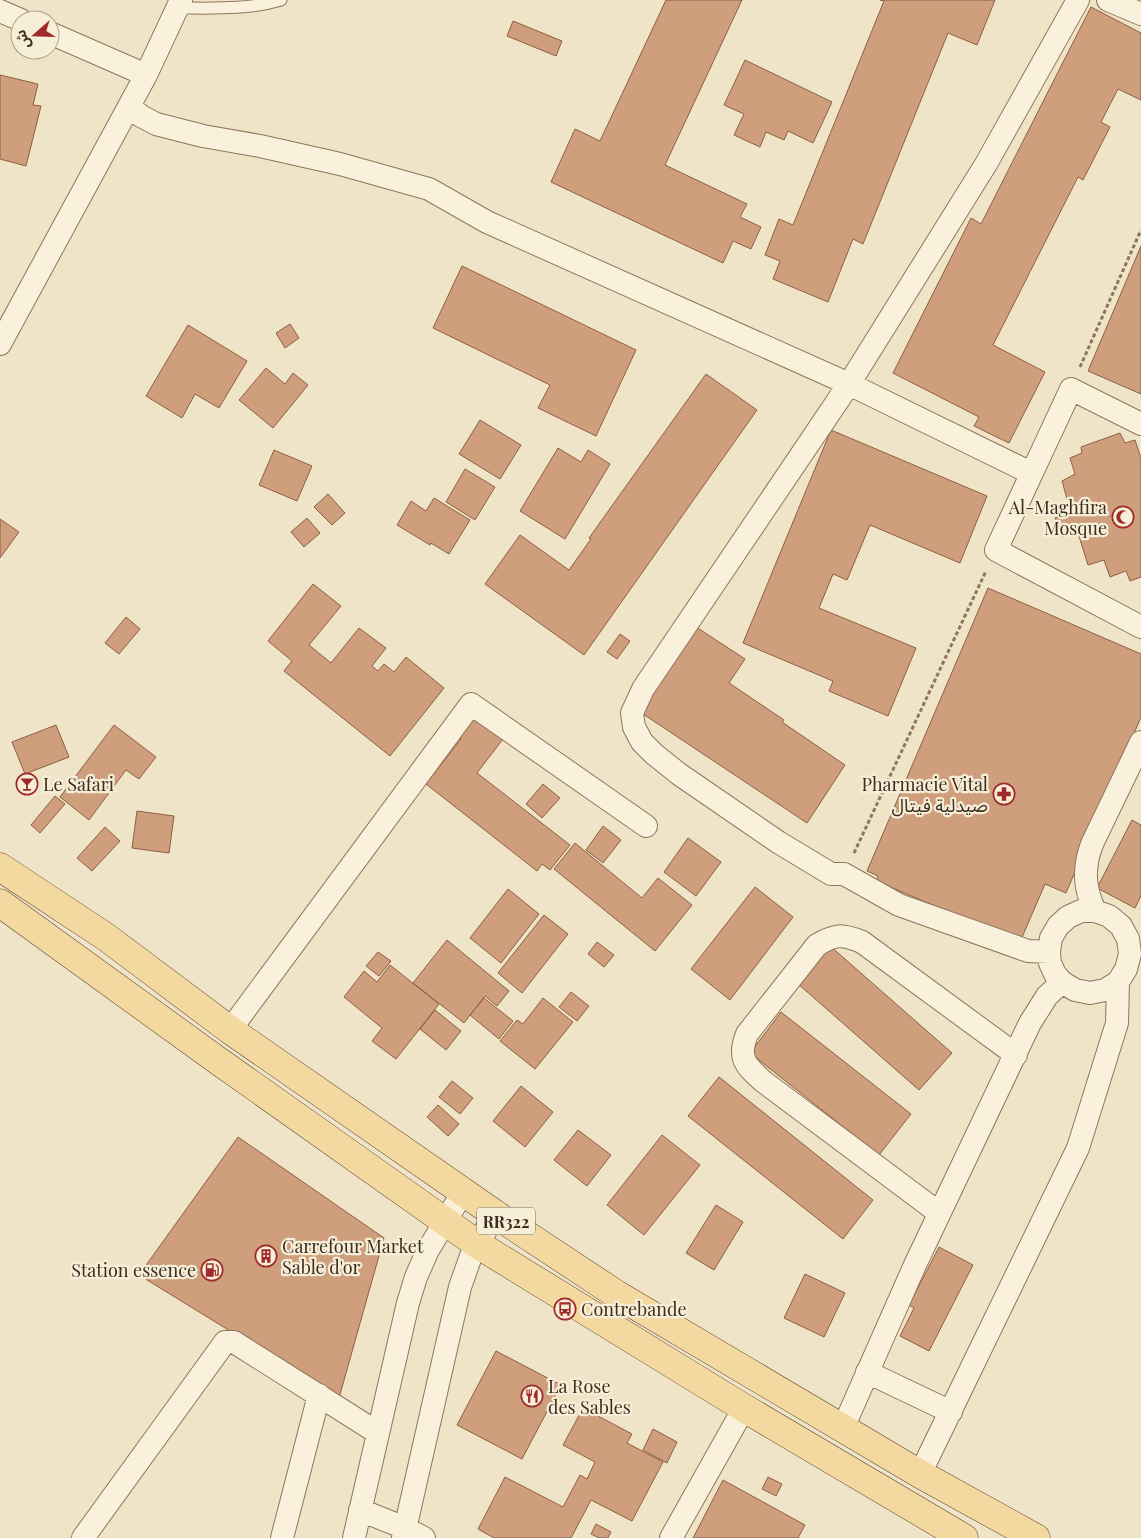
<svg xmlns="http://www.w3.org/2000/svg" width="1141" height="1538" viewBox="0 0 1141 1538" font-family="'Playfair Display','Noto Sans Arabic',serif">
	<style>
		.building { fill: #cf9f7d; stroke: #8d5f41 }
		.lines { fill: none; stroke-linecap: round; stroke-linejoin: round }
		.service-casing { stroke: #8d765c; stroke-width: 13 }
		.minor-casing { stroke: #8d765c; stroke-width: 24 }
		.primary-casing { stroke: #5b4430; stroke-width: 29 }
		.path { stroke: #8d765c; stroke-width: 3; stroke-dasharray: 4 2.5; stroke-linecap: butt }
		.service { stroke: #faf1dc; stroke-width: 11 }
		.minor { stroke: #faf1dc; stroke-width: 22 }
		.primary { stroke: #f3d9a0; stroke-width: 28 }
		.labels { text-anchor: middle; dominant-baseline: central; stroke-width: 4.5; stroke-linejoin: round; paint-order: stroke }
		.shield { fill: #f7eed8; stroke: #756857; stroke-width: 1 }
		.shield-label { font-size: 16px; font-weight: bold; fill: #3d2e20 }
		.poi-label { font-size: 18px; fill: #3d2e20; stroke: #f7eed8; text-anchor: start }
	</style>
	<rect width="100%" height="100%" fill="#f0e4c8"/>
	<!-- building -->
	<path class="building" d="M666 0H742L665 165 747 204 740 217 761 227 751 249 733 241 723 263 551 182 575 129 600 141Z
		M880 0H995L977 45 948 33 863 244 853 239 828 302 773 279 780 261 765 255 779 219 793 225 884 1Z
		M1091 7 1141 33V100L1118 89 1101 122 1110 127 1083 180 1078 177 993 345 1045 372 1009 443 974 426 979 417 893 373 971 218 981 224Z
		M513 21 562 41 556 56 507 36Z
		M745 60 832 102 813 143 788 131 784 140 766 132 760 147 734 135 744 114 724 105Z
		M0 75 38 84 33 105 41 106 26 166 0 159Z
		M1141 246V394L1088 371Z
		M462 266 636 350 596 436 538 408 550 385 433 328Z
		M290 324 299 338 285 348 276 333Z
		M188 325 247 361 219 408 195 394 182 418 146 396Z
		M266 368 285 384 293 373 308 385 273 428 239 400Z
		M706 374 757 410 584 655 485 584 520 535 569 570 591 539 589 538Z
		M480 420 521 445 500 479 459 454Z
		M831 430 987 496 960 563 870 525 847 580 833 574 819 608 916 648 888 716 829 691 833 681 743 643Z
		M1120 433 1125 443 1135 440 1141 458V577L1130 581 1126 571 1110 577 1104 560 1088 565 1078 533 1062 537 1055 518 1071 513 1062 481 1075 474 1070 458 1082 453 1081 447Z
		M558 448 581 462 588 450 610 464 565 539 520 511Z
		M274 450 312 466 297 501 259 485Z
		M465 469 495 487 475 520 446 502Z
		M328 494 345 513 332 525 314 507Z
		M434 498 470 520 449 554 431 543 430 545 397 525 411 501 426 511Z
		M307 518 320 533 304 547 291 532Z
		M0 519 19 532 0 558Z
		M313 584 341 606 309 645 331 663 359 628 386 648 372 666 378 671 384 664 394 672 406 657 444 688 390 756 284 671 292 661 268 641Z
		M988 588 1141 654V717L1066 893 1045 884 1020 942 876 881 878 876 867 871Z
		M126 617 140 629 119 654 105 643Z
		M693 625 745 659 729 683 784 720 782 722 845 765 807 823 637 710Z
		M620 634 630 641 617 659 607 652Z
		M473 716 503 739 477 773 570 845 550 870 542 864 537 871 426 784 461 739 457 736Z
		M56 725 69 757 25 774 12 742Z
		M114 725 156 757 139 779 126 770 89 820 60 797Z
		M543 784 560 798 542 818 526 804Z
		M55 796 65 804 40 833 31 825Z
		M137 811 174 816 169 853 132 848Z
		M1132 820 1141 825V896L1135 908 1097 888Z
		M603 826 621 840 603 863 586 850Z
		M105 827 120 841 92 871 77 858Z
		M688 838 721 862 696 896 664 872Z
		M575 843 642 898 658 878 692 905 655 951 554 869Z
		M755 887 793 917 730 1000 691 969Z
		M508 889 539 914 501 963 470 938Z
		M544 915 568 934 522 993 498 973Z
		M447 940 509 991 497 1006 485 996 464 1023 413 983Z
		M597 942 614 955 604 967 588 954Z
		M829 945 952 1053 919 1090 797 983Z
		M378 952 391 961 379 976 366 966Z
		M390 965 439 1004 396 1059 372 1041 382 1028 344 997 364 971 377 982Z
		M571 992 589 1006 577 1021 559 1007Z
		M484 998 513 1021 499 1039 470 1015Z
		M543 998 573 1022 535 1069 500 1041 517 1020 523 1024Z
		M435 1010 461 1031 446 1050 420 1029Z
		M781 1012 911 1114 879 1155 750 1053Z
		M719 1077 873 1200 843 1239 688 1116Z
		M452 1081 473 1098 460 1114 439 1097Z
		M521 1086 553 1112 525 1147 493 1121Z
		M438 1105 459 1124 448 1136 427 1117Z
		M578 1130 611 1155 587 1186 554 1160Z
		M662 1135 700 1165 644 1235 607 1205Z
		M238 1137 384 1238 339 1398 139 1275Z
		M716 1205 743 1222 714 1270 686 1253Z
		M939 1247 973 1265 929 1351 900 1336 914 1308 909 1305Z
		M805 1274 845 1293 824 1337 784 1318Z
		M496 1351 561 1385 522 1459 457 1425Z
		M583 1408 632 1434 627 1443 663 1462 632 1521 591 1500 571 1538H494L478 1529 505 1477 563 1507 580 1475 587 1479 595 1462 563 1445Z
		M653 1429 677 1442 667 1463 643 1450Z
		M768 1477 782 1484 776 1496 762 1489Z
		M723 1480 805 1525 798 1538H693Z
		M596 1524 611 1532 608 1538H599L591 1534Z"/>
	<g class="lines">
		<!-- service casing -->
		<g class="service-casing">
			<path id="service" d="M177 8C212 8 248 10 281 0"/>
		</g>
		<!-- minor casing -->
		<g class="minor-casing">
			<path id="minor" d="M1108 0 1141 14
				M0 11 21 20
				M50 33 146 75
				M129 106 141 116 156 124 203 136 260 146 340 164 429 189 487 222 849 384 1031 473
				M0 344 146 75 181 0
				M1141 424 1071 389 996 550 1141 627
				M1095 911C1084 888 1083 868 1092 844L1141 742
				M1049 952 1028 951 899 905 844 874H831L778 842 679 774 654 754 642 742 634 727 632 713 643 689 849 384 986 164 1078 0
				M230 1030 471 704 646 826
				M939 1213 764 1082C746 1066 737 1059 747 1034L817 945C835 934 842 934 862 942L1016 1055
				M867 1372 951 1412
				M843 1428 914 1267 1030 1023 1047 996 1062 982
				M920 1474 1078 1148 1117 1023 1118 982 1126 969 1130 954 1128 939 1121 926 1109 916 1095 911H1081L1068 917 1058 926 1051 938 1049 952 1050 963 1055 974 1062 982 1075 990 1090 993 1105 990 1118 982
				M360 1510 405 1528 424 1538
				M83 1538 225 1342H234L378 1433
				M282 1538 319 1395
				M354 1538 408 1303 416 1277 428 1250 463 1192
				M403 1538 460 1287 471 1256 495 1214
				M671 1538 744 1408"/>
		</g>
		<!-- primary casing -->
		<g class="primary-casing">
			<path id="primary" d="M0 867 106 937 230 1030 495 1214 616 1294 920 1474 1036 1538
				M0 903 217 1060 477 1244 744 1408 964 1538"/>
		</g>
		<!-- path -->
		<path class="path" d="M1080 367 1141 230
			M854 853 986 571"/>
		<!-- service -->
		<use href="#service" class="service"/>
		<!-- minor -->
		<use href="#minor" class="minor"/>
		<!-- primary -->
		<use href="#primary" class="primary"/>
	</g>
	<!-- icons -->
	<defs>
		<g id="mosque-ring" transform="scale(1.125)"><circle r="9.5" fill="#f7eed8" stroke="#9e2a2b" stroke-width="1.5"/><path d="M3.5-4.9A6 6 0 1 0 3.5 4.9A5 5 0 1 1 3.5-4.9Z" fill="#9e2a2b"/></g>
		<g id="bar-ring" transform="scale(1.125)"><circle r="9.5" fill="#f7eed8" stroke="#9e2a2b" stroke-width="1.5"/><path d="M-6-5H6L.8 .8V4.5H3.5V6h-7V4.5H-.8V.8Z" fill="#9e2a2b"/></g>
		<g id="pharmacy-ring" transform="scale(1.125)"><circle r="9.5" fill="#f7eed8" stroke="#9e2a2b" stroke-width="1.5"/><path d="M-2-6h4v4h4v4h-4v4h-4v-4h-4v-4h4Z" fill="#9e2a2b"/></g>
		<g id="building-ring" transform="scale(1.125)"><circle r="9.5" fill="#f7eed8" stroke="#9e2a2b" stroke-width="1.5"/><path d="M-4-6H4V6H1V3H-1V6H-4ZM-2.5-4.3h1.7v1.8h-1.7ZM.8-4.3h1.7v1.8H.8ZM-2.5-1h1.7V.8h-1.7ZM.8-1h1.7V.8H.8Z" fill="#9e2a2b"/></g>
		<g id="fuel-ring" transform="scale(1.125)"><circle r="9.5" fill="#f7eed8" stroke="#9e2a2b" stroke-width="1.5"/><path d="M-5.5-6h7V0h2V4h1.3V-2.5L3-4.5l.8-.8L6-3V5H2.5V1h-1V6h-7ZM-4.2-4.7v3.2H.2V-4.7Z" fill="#9e2a2b"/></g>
		<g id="bus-ring" transform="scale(1.125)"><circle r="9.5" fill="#f7eed8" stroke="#9e2a2b" stroke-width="1.5"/><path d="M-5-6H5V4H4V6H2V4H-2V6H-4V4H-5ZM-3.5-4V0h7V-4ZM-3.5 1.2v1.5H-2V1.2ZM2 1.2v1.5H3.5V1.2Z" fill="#9e2a2b"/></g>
		<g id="restaurant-ring" transform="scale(1.125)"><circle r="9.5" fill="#f7eed8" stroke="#9e2a2b" stroke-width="1.5"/><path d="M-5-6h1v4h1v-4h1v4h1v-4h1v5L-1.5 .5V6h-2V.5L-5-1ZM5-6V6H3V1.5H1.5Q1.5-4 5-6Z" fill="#9e2a2b"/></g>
	</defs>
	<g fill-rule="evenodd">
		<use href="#mosque-ring" x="1123" y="517"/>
		<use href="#bar-ring" x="27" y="784"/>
		<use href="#pharmacy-ring" x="1004" y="794"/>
		<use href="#building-ring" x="266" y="1256"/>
		<use href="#fuel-ring" x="212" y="1270"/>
		<use href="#bus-ring" x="565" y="1309"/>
		<use href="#restaurant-ring" x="532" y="1396"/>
	</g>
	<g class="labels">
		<!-- shield labels -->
		<rect class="shield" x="477" y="1207.5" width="58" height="27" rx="4"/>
		<g class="shield-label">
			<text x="506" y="1221">RR322</text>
		</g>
		<!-- poi labels -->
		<g class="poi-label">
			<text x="1107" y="507" text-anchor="end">Al-Maghfira<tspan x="1107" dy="21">Mosque</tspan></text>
			<text x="43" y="784">Le Safari</text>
			<text x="988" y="784" text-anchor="end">Pharmacie Vital<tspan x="988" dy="21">صيدلية فيتال</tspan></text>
			<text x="282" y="1246">Carrefour Market<tspan x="282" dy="21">Sable d'or</tspan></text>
			<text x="196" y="1270" text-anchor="end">Station essence</text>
			<text x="581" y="1309">Contrebande</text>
			<text x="548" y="1386">La Rose<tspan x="548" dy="21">des Sables</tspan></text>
		</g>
	</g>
	<!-- north arrow -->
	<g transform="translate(35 35) rotate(250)"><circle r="24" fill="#f7eed8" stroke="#ada18e"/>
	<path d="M0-4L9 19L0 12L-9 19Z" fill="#9e2a2b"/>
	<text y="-8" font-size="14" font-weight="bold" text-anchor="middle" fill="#3d2e20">ش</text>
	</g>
</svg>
